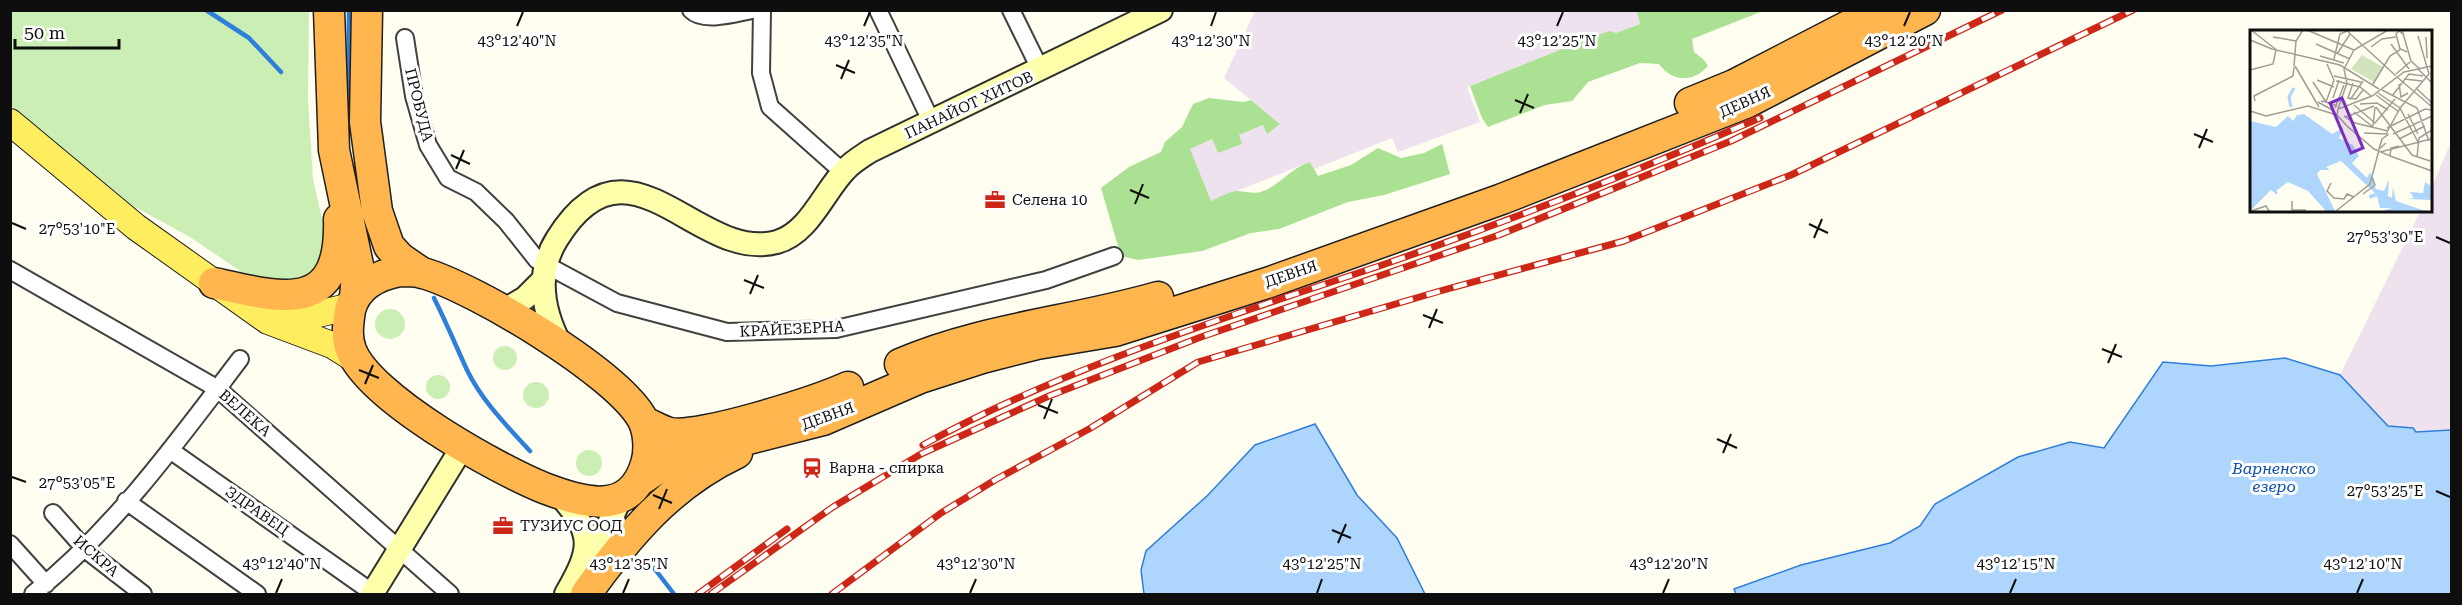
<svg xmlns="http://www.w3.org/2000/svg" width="2462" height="605" viewBox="0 0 2462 605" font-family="'Roboto Serif',serif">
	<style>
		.industrial { fill: #eee2ee }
		.green { fill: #cbeeb5 }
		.forest { fill: #abe192 }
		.water { fill: #aed5fc; stroke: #2e7fdb; stroke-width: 1.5 }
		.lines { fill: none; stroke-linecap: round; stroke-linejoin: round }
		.stream { stroke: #2e7fdb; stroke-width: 4.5 }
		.street-casing { stroke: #414141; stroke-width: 20 }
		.secondary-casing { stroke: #303030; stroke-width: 26 }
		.primary-casing { stroke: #1f1f1f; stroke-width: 28 }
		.highway-casing { stroke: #1f1f1f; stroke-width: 33 }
		.street { stroke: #fff; stroke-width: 16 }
		.secondary { stroke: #fdffab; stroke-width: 22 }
		.primary { stroke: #ffed60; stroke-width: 26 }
		.highway { stroke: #ffb64e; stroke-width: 30 }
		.rail-casing { stroke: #cd2717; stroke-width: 7 }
		.rail { stroke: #fff; stroke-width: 4.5; stroke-dasharray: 14; stroke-linecap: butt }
		.ticks { fill: none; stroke: #0e0e0e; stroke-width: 2 }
		.labels { text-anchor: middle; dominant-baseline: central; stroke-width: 6; stroke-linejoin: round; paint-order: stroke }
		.street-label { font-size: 15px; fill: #0e0e0e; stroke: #fff }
		.poi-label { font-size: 15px; fill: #0e0e0e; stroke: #fff; text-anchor: start }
		.water-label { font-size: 16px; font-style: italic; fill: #0a50ae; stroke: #fff }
		.inset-river { fill: none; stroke: #aed5fc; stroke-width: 3 }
		.inset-road { fill: none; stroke: #9f9e96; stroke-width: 1.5 }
		.view { fill: #7b2cbf; fill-opacity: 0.15; stroke: #7b2cbf; stroke-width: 3 }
		.inset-edge { fill: none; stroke: #0e0e0e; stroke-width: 3 }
		.ticks-label { font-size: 15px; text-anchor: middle; fill: #0e0e0e; stroke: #fff; stroke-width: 6; stroke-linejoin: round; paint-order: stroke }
	</style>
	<rect width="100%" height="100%" fill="#fffef0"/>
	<!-- industrial -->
	<path class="industrial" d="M1255 11H1639L1637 13 1640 24 1616 33 1592 37 1467 87 1480 122 1398 152 1392 138 1314 169 1310 162 1211 201 1189 149 1212 139 1218 153 1239 135 1263 125 1267 133 1279 123 1224 78Z
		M2451 142V430L2416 432 2388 426 2340 375 2421 210H2430L2431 189Z"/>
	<!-- green -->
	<path class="green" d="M11 11H309L308 101 313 179 327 241 314 272 291 287 249 277 190 237 133 206 11 106Z
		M375 324a15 15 0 1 1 30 0a15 15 0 1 1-30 0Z
		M493 358a12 12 0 1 1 24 0a12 12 0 1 1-24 0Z
		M426 387a12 12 0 1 1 24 0a12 12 0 1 1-24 0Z
		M523 395a13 13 0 1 1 26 0a13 13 0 1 1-26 0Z
		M576 463a13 13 0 1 1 26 0a13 13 0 1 1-26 0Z"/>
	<!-- forest -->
	<path class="forest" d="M1639 10 1763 11 1692 39 1694 52 1704 60 1708 66C1693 83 1672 82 1659 64L1640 63 1588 82 1572 101 1545 105 1488 127 1482 118 1470 86 1592 37 1610 31 1616 33 1640 24 1637 12Z
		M1209 98 1243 102 1251 100 1280 124 1267 134 1263 125 1239 135 1242 144 1218 153 1212 139 1190 149 1211 201C1218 198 1230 191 1238 191 1249 192 1255 195 1266 190 1284 181 1290 169 1310 162L1318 176 1351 165 1378 148 1401 158 1424 153 1442 144 1450 174 1384 195 1348 202 1279 229 1251 233 1202 251 1138 260 1121 256 1101 188 1129 167 1161 152 1165 142 1182 127 1193 104Z"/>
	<!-- water -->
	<path class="water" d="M2285 358 2340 375 2388 426 2413 428 2416 432 2451 430V594H1736L1734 589 1801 565 1890 543 1920 526 1935 504 2018 457 2070 442 2104 448 2163 362 2211 366Z
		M1315 424 1357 495 1397 538 1425 594H1144L1141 570 1146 551 1208 495 1255 445Z"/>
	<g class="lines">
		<!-- stream -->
		<path class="stream" d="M206 10 249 38 281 72
			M348 131 349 10
			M434 298C446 322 456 346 467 370 482 401 507 426 530 451
			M654 568 674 594"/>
		<!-- street casing -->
		<g class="street-casing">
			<path id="street" d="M691 10C704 23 736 13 752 10
				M762 10 761 73 770 107 843 172
				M878 10 932 123
				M1011 10 1041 71
				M405 38 414 96 428 145 448 178 476 192 506 221 537 260 617 303 727 332 836 329 1046 280 1114 256
				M10 270 218 389 450 594
				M170 450 373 593
				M126 501 257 594
				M53 513 85 549 143 594
				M10 544 46 584
				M33 594C114 529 177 442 240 359"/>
		</g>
		<!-- secondary casing -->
		<g class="secondary-casing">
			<path id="secondary" d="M503 311 525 298 543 280
				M561 346C543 312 535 274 557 239 629 122 697 264 777 242 809 233 823 193 845 170 852 162 861 157 870 151L1161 10
				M558 493C594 534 593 547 566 594
				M593 577 607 528 621 497
				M372 594 463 446"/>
		</g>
		<!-- primary casing -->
		<g class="primary-casing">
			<path id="primary" d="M10 122 136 227 268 321 332 345 356 360
				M270 314 306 317 351 306"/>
		</g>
		<!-- highway casing -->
		<g class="highway-casing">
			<path id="highway" d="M329 10 334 150 358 265 355 297
				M367 10 365 122 377 211 389 246 400 258 422 273
				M1690 103 1734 85 1879 10
				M400 271C407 271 416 271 423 273 475 288 618 373 643 420 649 432 650 451 646 464 630 517 583 503 544 488 497 469 369 398 351 350 346 337 348 324 350 310 356 286 378 275 400 271Z
				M214 283C282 298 342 316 339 219
				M900 364C983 328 1072 322 1158 297
				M644 422C652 425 661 431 670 433 699 439 817 401 848 387
				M639 481 669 461 685 455 823 420 920 378 982 358 1037 344 1115 331 1270 282 1502 199 1748 102 1925 10
				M586 594C628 535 671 484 737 453"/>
		</g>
		<!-- street -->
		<use href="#street" class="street"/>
		<!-- secondary -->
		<use href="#secondary" class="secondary"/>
		<!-- primary -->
		<use href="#primary" class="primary"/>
		<!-- highway -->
		<use href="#highway" class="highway"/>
		<!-- rail casing -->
		<g class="rail-casing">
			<path id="rail" d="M923 445C1069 365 1228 317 1385 264 1512 220 1637 171 1760 118
				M698 594 787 529
				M711 594 833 507 921 454 1049 396 1201 337 1499 235 1731 141 2002 10
				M832 594 941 513 995 480 1089 429 1198 362 1440 291 1624 241 1791 175 2133 10"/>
		</g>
		<!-- rail -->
		<use href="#rail" class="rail"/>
	</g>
	<!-- ticks -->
	<path class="ticks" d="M517 26 523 12M864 26 870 12M1211 26 1216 12M1557 26 1563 12M1904 26 1910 12M836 65 855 73M841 79 849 60M1515 100 1534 108M1520 113 1528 94M2194 134 2213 142M2199 148 2207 129M451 155 470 164M456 169 464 150M1130 190 1149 198M1135 204 1143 184M12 223 26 229M1809 224 1828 233M2436 237 2450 243M1814 238 1822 219M744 280 764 288M750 294 758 275M1423 315 1443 323M1429 328 1437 309M2102 349 2122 357M2108 363 2116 344M359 370 379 378M365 384 373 365M1038 405 1058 413M1044 419 1052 399M1717 439 1737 448M1723 453 1731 434M12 477 26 482M2436 491 2450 497M653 495 672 503M659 509 667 489M1332 530 1351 538M1338 543 1346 524M276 593 282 579M623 593 629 579M970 593 976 579M1317 593 1322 579M1663 593 1669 579M2010 593 2016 579M2357 593 2363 579"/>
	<!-- icons -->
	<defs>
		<g id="office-bare" transform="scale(1.62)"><path d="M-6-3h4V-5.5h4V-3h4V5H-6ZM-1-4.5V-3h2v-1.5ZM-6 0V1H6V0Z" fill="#cd2717" stroke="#fff" stroke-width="2.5" paint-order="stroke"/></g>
		<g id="station-bare" transform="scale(1.62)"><path d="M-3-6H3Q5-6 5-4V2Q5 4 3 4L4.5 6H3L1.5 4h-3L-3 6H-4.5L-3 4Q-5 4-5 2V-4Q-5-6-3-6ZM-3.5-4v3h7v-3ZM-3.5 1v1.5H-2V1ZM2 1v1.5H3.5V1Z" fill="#cd2717" stroke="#fff" stroke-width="2.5" paint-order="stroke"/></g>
	</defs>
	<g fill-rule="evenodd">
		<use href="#office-bare" x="995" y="200"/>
		<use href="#station-bare" x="812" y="468"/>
		<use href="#office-bare" x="503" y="526"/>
	</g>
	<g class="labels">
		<!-- street labels -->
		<g class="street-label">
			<text transform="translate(1745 102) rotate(-24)">ДЕВНЯ</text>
			<text transform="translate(419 105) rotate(76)">ПРOБУДA</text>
			<text transform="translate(969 105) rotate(-25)">ПАНАЙОТ ХИТОВ</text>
			<text transform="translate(1291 274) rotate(-19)">ДЕВНЯ</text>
			<text transform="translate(792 329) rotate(-3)">КPAЙEЗEPНA</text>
			<text transform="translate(245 413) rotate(41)">ВЕЛЕКА</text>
			<text transform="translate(828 416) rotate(-20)">ДЕВНЯ</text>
			<text transform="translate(257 511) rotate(35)">ЗДРАВЕЦ</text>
			<text transform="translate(96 556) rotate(41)">ИСКРА</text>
		</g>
		<!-- poi labels -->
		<g class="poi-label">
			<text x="1012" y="200">Селена 10</text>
			<text x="829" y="468">Варна - спирка</text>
			<text x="520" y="526">ТУЗИУС ООД</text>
		</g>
		<!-- water labels -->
		<g class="water-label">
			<text x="2274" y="468">Варненско<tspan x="2274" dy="18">езеро</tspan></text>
		</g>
	</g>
	<!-- overview -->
	<g transform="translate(2250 30)">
		<rect width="182" height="182" fill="#fffef0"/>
		<path d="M112 25 133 37 124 52 101 39Z" fill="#d2e4bd"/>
		<path d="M54 84 82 104 94 97 89 108 103 115 109 126 102 133 117 148 120 142 126 159 134 161 139 149 138 166 142 168 143 157 146 171 175 181H132L142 178H130L127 166 120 169 119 165 125 163 91 131 76 137 80 140H70L67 144 85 181H76L58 161 38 152 27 160V165L21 160 0 181V91L26 97 38 86 43 91 47 85ZM175 152 181 156V170L158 169 164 168 160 162 173 163Z" fill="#aed5fc"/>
		<path class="inset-river" d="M41 77 39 67 44 58M0 138 30 134 52 145 82 181M0 139 30 136 51 146 65 162M0 140 29 137 51 147 80 181"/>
		<path class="inset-road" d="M1 0 28 21M57 0 104 20M96 0 146 46M152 0 161 31 170 39M161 0H180M23 7 46 11M176 7 177 28M0 10 22 19 90 35 129 59M66 14 100 29M141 14 159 39M121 17 132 9 146 7M150 19 146 4 149 1 154 5M87 24 100 4M70 26 94 33M84 29 90 4 97 1M77 34 84 50 76 72 87 76M44 36 46 11 53 0M45 36 69 77M168 39 182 53M0 40 23 34 26 20M146 44 160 32M84 46 111 52M147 47 182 77M154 49 172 51M67 50 84 57M86 51 110 57 121 66M63 52 76 72 71 71M103 53 98 68 106 69 113 60M123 54 140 26 151 19 157 22M149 54 151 67 158 63M167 59 182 73M132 60 167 78 179 111M128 63 150 78 136 104M126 65 149 82M142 66 159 44 173 46M83 68 89 50M100 70 113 51M5 71 4 66 43 46 44 37M68 72 84 81M110 74 127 73 138 80M104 75 125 93 145 69M126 77 162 125 180 131M85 78 94 55M88 79 97 53 94 39 104 20 138 0M0 81 16 86 58 76 87 85M104 82 123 97M158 84 168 104M94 86 105 93 138 101M96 87 124 76M123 96 125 77M137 98 175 79 182 80M114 103 137 104M143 104 182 86M149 109 175 96M168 112 150 78 179 44 168 6M136 113 129 119 132 109 139 104M149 116 141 118 140 126 124 119 97 96 87 85 88 79 122 66 154 42 182 36M130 122 181 109M140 126 182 141M167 127 169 108 182 100M81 153 77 161 84 168 94 169 97 164 104 167M113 164 125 155 122 147M42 171V180H56M1 181 16 176 19 181M86 181 120 154 129 120"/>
		<path class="view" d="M92 68 113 118 101 123 80 73Z"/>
		<rect width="182" height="182" class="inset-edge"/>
	</g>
	<g class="ticks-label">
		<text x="1557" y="46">43°12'25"N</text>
		<text x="517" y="46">43°12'40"N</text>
		<text x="864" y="46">43°12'35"N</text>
		<text x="1211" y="46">43°12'30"N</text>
		<text x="1904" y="46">43°12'20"N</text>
		<text x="77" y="234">27°53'10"E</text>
		<text x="2385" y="242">27°53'30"E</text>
		<text x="77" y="488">27°53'05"E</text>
		<text x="2385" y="496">27°53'25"E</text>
		<text x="282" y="569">43°12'40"N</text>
		<text x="629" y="569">43°12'35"N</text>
		<text x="976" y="569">43°12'30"N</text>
		<text x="1322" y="569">43°12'25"N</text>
		<text x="1669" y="569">43°12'20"N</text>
		<text x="2016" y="569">43°12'15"N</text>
		<text x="2363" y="569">43°12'10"N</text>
	</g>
	<!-- border -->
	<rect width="2462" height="605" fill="none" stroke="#0e0e0e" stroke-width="24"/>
	<!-- scale -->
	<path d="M15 39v9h104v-9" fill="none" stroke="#0e0e0e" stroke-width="3"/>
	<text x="24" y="39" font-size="18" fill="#0e0e0e" stroke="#ffffff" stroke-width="4.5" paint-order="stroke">50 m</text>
</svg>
